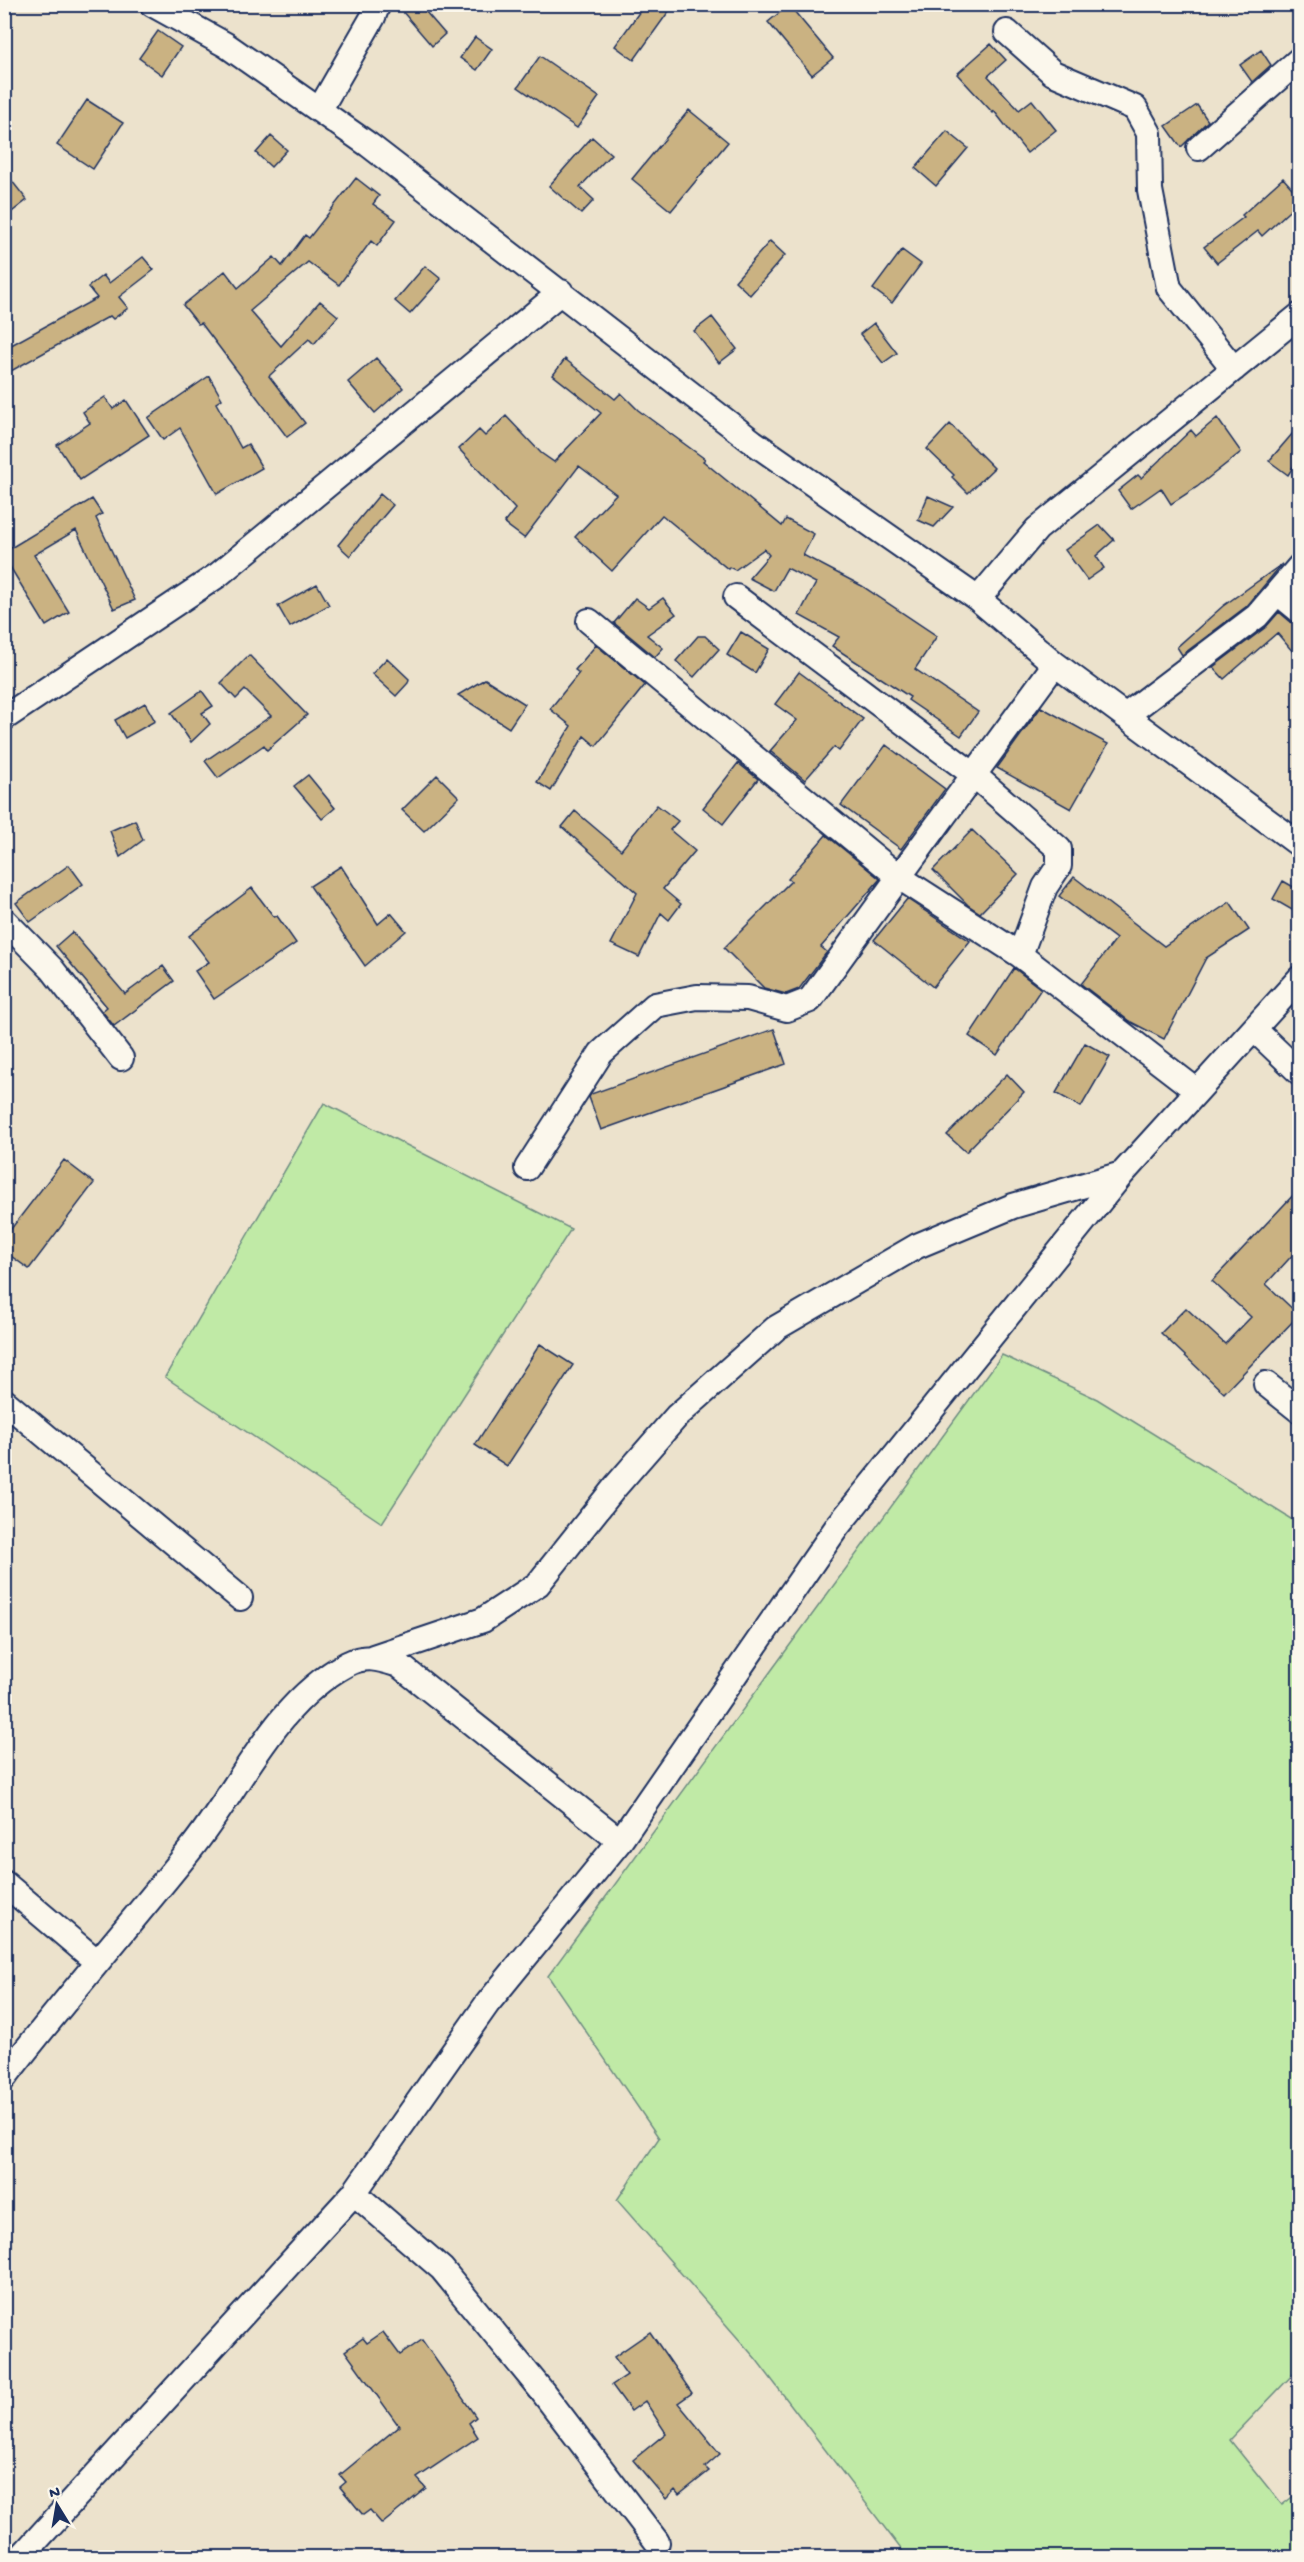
<svg xmlns="http://www.w3.org/2000/svg" width="1304" height="2562" viewBox="0 0 1304 2562" font-family="'Gochi Hand',sans-serif">
	<style>
		.green { fill: #c0eaa6; stroke: #6e8c82; stroke-width: 1.5 }
		.building { fill: #cab282; stroke: #1b2f5e; stroke-width: 1.5 }
		.lines { fill: none; stroke-linecap: round; stroke-linejoin: round }
		.minor-casing { stroke: #1b2f5e; stroke-width: 28 }
		.minor { stroke: #fbf7ec; stroke-width: 24 }
	</style>
	<rect width="100%" height="100%" fill="#ece2cc"/>
	<filter id="ink" filterUnits="userSpaceOnUse"><feTurbulence type="fractalNoise" baseFrequency=".0167" numOctaves="2"/><feDisplacementMap in="SourceGraphic" scale="12" xChannelSelector="R" yChannelSelector="G"/><feConvolveMatrix kernelMatrix="1 2 1 2 8 2 1 2 1" color-interpolation-filters="sRGB"/></filter>
	<g filter="url(#ink)">
		<!-- green -->
		<path class="green" d="M324 1103 571 1229 382 1523 165 1377Z
			M1002 1355 1097 1399 1299 1524V2368L1230 2440 1282 2505 1299 2492V2557H907L756 2359 617 2200 659 2138 548 1976Z"/>
		<!-- building -->
		<path class="building" d="M396 4H419L445 34 432 46Z
			M645 4H674L634 60 615 46Z
			M789 5 833 58 812 75 768 22Z
			M158 31 181 47 162 75 139 58Z
			M475 37 492 49 477 70 460 58Z
			M991 44 1006 60 988 76 1019 110 1032 100 1056 130 1027 153 994 111 993 113 957 74Z
			M1261 50 1271 65 1252 82 1240 65Z
			M540 56 599 97 577 128 518 87Z
			M87 100 123 123 93 169 57 145Z
			M1197 105 1208 121 1181 147 1166 126Z
			M689 110 728 142 671 211 632 179Z
			M947 131 968 148 936 186 915 168Z
			M271 136 287 150 271 167 256 153Z
			M592 137 611 154 580 187 594 200 581 214 549 186Z
			M4 171 27 200 4 218Z
			M356 178 379 196 373 204 396 220 377 246 371 241 339 285 308 262 250 311 281 346 320 301 338 316 314 344 309 339 269 376 305 423 287 437 201 323 198 324 183 305 225 271 238 288 274 257 282 266 305 235 309 238Z
			M1283 178 1299 196V202L1262 236 1258 231 1217 263 1204 247 1244 217 1242 215Z
			M770 241 785 255 750 295 735 281Z
			M902 250 921 264 892 303 873 289Z
			M143 257 154 270 119 297 128 308 113 319 110 316 11 371 4 360V349L97 298 88 287 103 275 109 283Z
			M425 266 441 279 410 314 395 301Z
			M712 317 737 349 719 363 694 331Z
			M874 323 897 353 883 363 860 334Z
			M376 358 403 388 375 413 348 382Z
			M565 359 615 399 621 393 638 410 705 459 703 461 782 526 786 519 814 534 803 555 862 586 937 636 915 669 978 712 961 736 908 700 910 697 832 646 839 637 799 615 816 583 787 568 774 591 749 578 769 555 764 549 735 570 729 567 728 569 662 515 612 571 575 537 616 494 579 466 524 538 504 523 515 509 459 449 479 430 485 436 506 416 541 453 554 462 601 413 553 375Z
			M209 376 222 399 216 403 241 448 248 444 262 468 217 494 180 428 163 440 148 418Z
			M105 397 113 409 126 400 149 435 80 480 57 445 90 423 83 412Z
			M1217 418 1241 452 1197 487 1171 504 1161 488 1131 509 1118 491 1138 475 1141 478 1191 430 1196 436Z
			M950 424 994 468 968 493 952 477 954 475 927 449Z
			M1299 426V458L1288 475 1269 461Z
			M380 494 393 505 350 556 338 545Z
			M928 496 953 507 934 527 918 520Z
			M92 499 102 514 96 518 135 600 114 609 76 530 34 555 69 612 46 626 4 557V552Z
			M1100 525 1114 540 1096 556 1104 568 1087 580 1065 550Z
			M1282 564 1247 606 1182 655 1177 647 1223 606Z
			M317 584 329 605 290 627 278 606Z
			M635 598 649 608 663 598 676 614 647 635 663 648 655 657 614 623Z
			M1279 612 1291 622 1299 625V659L1277 633 1224 679 1213 667 1266 627Z
			M741 632 769 649 755 673 727 655Z
			M698 636H705L719 649 694 677 676 661Z
			M596 645 645 685 596 746 584 736 551 791 537 782 571 726 550 709 579 673 575 670Z
			M249 655 307 715 267 750 264 745 218 778 205 761 271 716 245 690 236 699 221 683Z
			M387 658 409 679 408 683 396 696 372 674Z
			M799 672 863 719 839 751 834 747 805 780 770 751 797 720 775 704Z
			M485 679 525 704 509 728 458 695Z
			M202 691 213 706 202 713 210 724 191 742 171 713Z
			M145 703 155 721 125 738 115 720Z
			M1041 707 1108 744 1071 809 997 768Z
			M886 745 945 789 901 849 841 805Z
			M738 763 758 779 723 824 703 808Z
			M308 775 335 808 322 819 294 786Z
			M437 775 459 797 424 831 402 810Z
			M657 805 678 821 670 830 695 851 663 889 681 904 669 920 661 913 639 957 611 944 637 893 562 827 575 811 621 850Z
			M135 820 143 840 120 857 110 831Z
			M972 830 1018 874 980 913 968 905 933 870Z
			M826 835 880 879 821 947 827 952 799 989 786 994 764 988 724 948 791 881 788 879Z
			M69 865 83 884 30 922 16 903Z
			M341 866 378 924 391 913 406 931 365 966 310 886Z
			M1074 877 1164 946 1230 902 1249 930 1206 958 1164 1039 1129 1021 1081 984 1116 939 1059 896Z
			M1283 881 1299 890V914L1273 899Z
			M252 888 274 917 277 916 296 943 214 999 195 971 209 962 189 936Z
			M907 899 970 941 933 987 874 940Z
			M72 932 125 994 163 966 174 981 114 1026 102 1011 107 1007 56 946Z
			M1014 968 1041 989 997 1055 969 1036Z
			M774 1029 786 1064 601 1130 589 1097 591 1094Z
			M1085 1043 1110 1057 1081 1107 1056 1093Z
			M1007 1074 1024 1092 966 1152 947 1135Z
			M64 1160 94 1183 29 1269 4 1251V1238Z
			M1299 1189V1248L1266 1284 1299 1315 1224 1393 1161 1333 1186 1308 1225 1344 1251 1317 1212 1281Z
			M540 1344 573 1365 507 1466 475 1445Z
			M383 2332 400 2355 422 2340 476 2417 469 2423 478 2437 417 2478 426 2488 382 2524 370 2510 363 2515 340 2487 346 2482 340 2475 399 2426 345 2351 363 2338 367 2343Z
			M650 2332 692 2393 678 2403 720 2454 705 2467 709 2471 679 2495 675 2490 666 2499 633 2460 666 2433 645 2401 631 2411 612 2385 627 2375 614 2357Z"/>
		<g class="lines">
			<!-- minor casing -->
			<g class="minor-casing">
				<path id="minor" d="M152 4 226 45 369 145 753 442 978 599 1055 664 1300 845
					M1007 32 1053 73 1135 108 1149 133 1150 190 1169 288 1234 369
					M320 109 373 17 378 4
					M1199 148 1300 59
					M1278 593 1300 611
					M736 597 974 775 1059 849V866L1045 887 1020 955
					M978 599 1037 529 1300 315
					M589 621 899 877 1055 664
					M1125 716 1257 616 1300 566
					M4 718 218 575 561 292
					M4 920 52 969 121 1058
					M1254 1029 1300 1073
					M527 1168 601 1053 655 1005 697 997 748 998 787 1009 810 1000 899 877 1020 955 1197 1091
					M1266 1384 1300 1411
					M4 1401 240 1598
					M373 1657 483 1620 538 1584 616 1486 677 1416 776 1328 917 1246 1013 1206 1122 1174
					M4 1883 96 1961
					M4 2078C64 2000 129 1926 190 1850 241 1787 273 1704 347 1664 367 1654 380 1659 399 1665L620 1841
					M354 2193 442 2269 542 2391 657 2542
					M20 2558 354 2193 487 2004 620 1841 837 1527 1122 1174 1300 978"/>
			</g>
			<!-- minor -->
			<use href="#minor" class="minor"/>
		</g>
	</g>
	<!-- margin -->
	<rect width="1304" height="2562" fill="none" stroke="#fbf7ec" stroke-width="24"/>
	<rect x="12" y="12" width="1280" height="2538" fill="none" stroke="#1b2f5e" stroke-width="2" filter="url(#ink)"/>
	<!-- north arrow -->
	<g transform="translate(57 2505) rotate(349)" stroke="#fbf7ec" stroke-width="4.5" paint-order="stroke">
	<path d="M0-4.5L10 22L0 15L-10 22Z" fill="#1b2f5e"/>
	<text y="-9" font-size="16" font-weight="bold" text-anchor="middle" fill="#1b2f5e">N</text>
	</g>
</svg>
